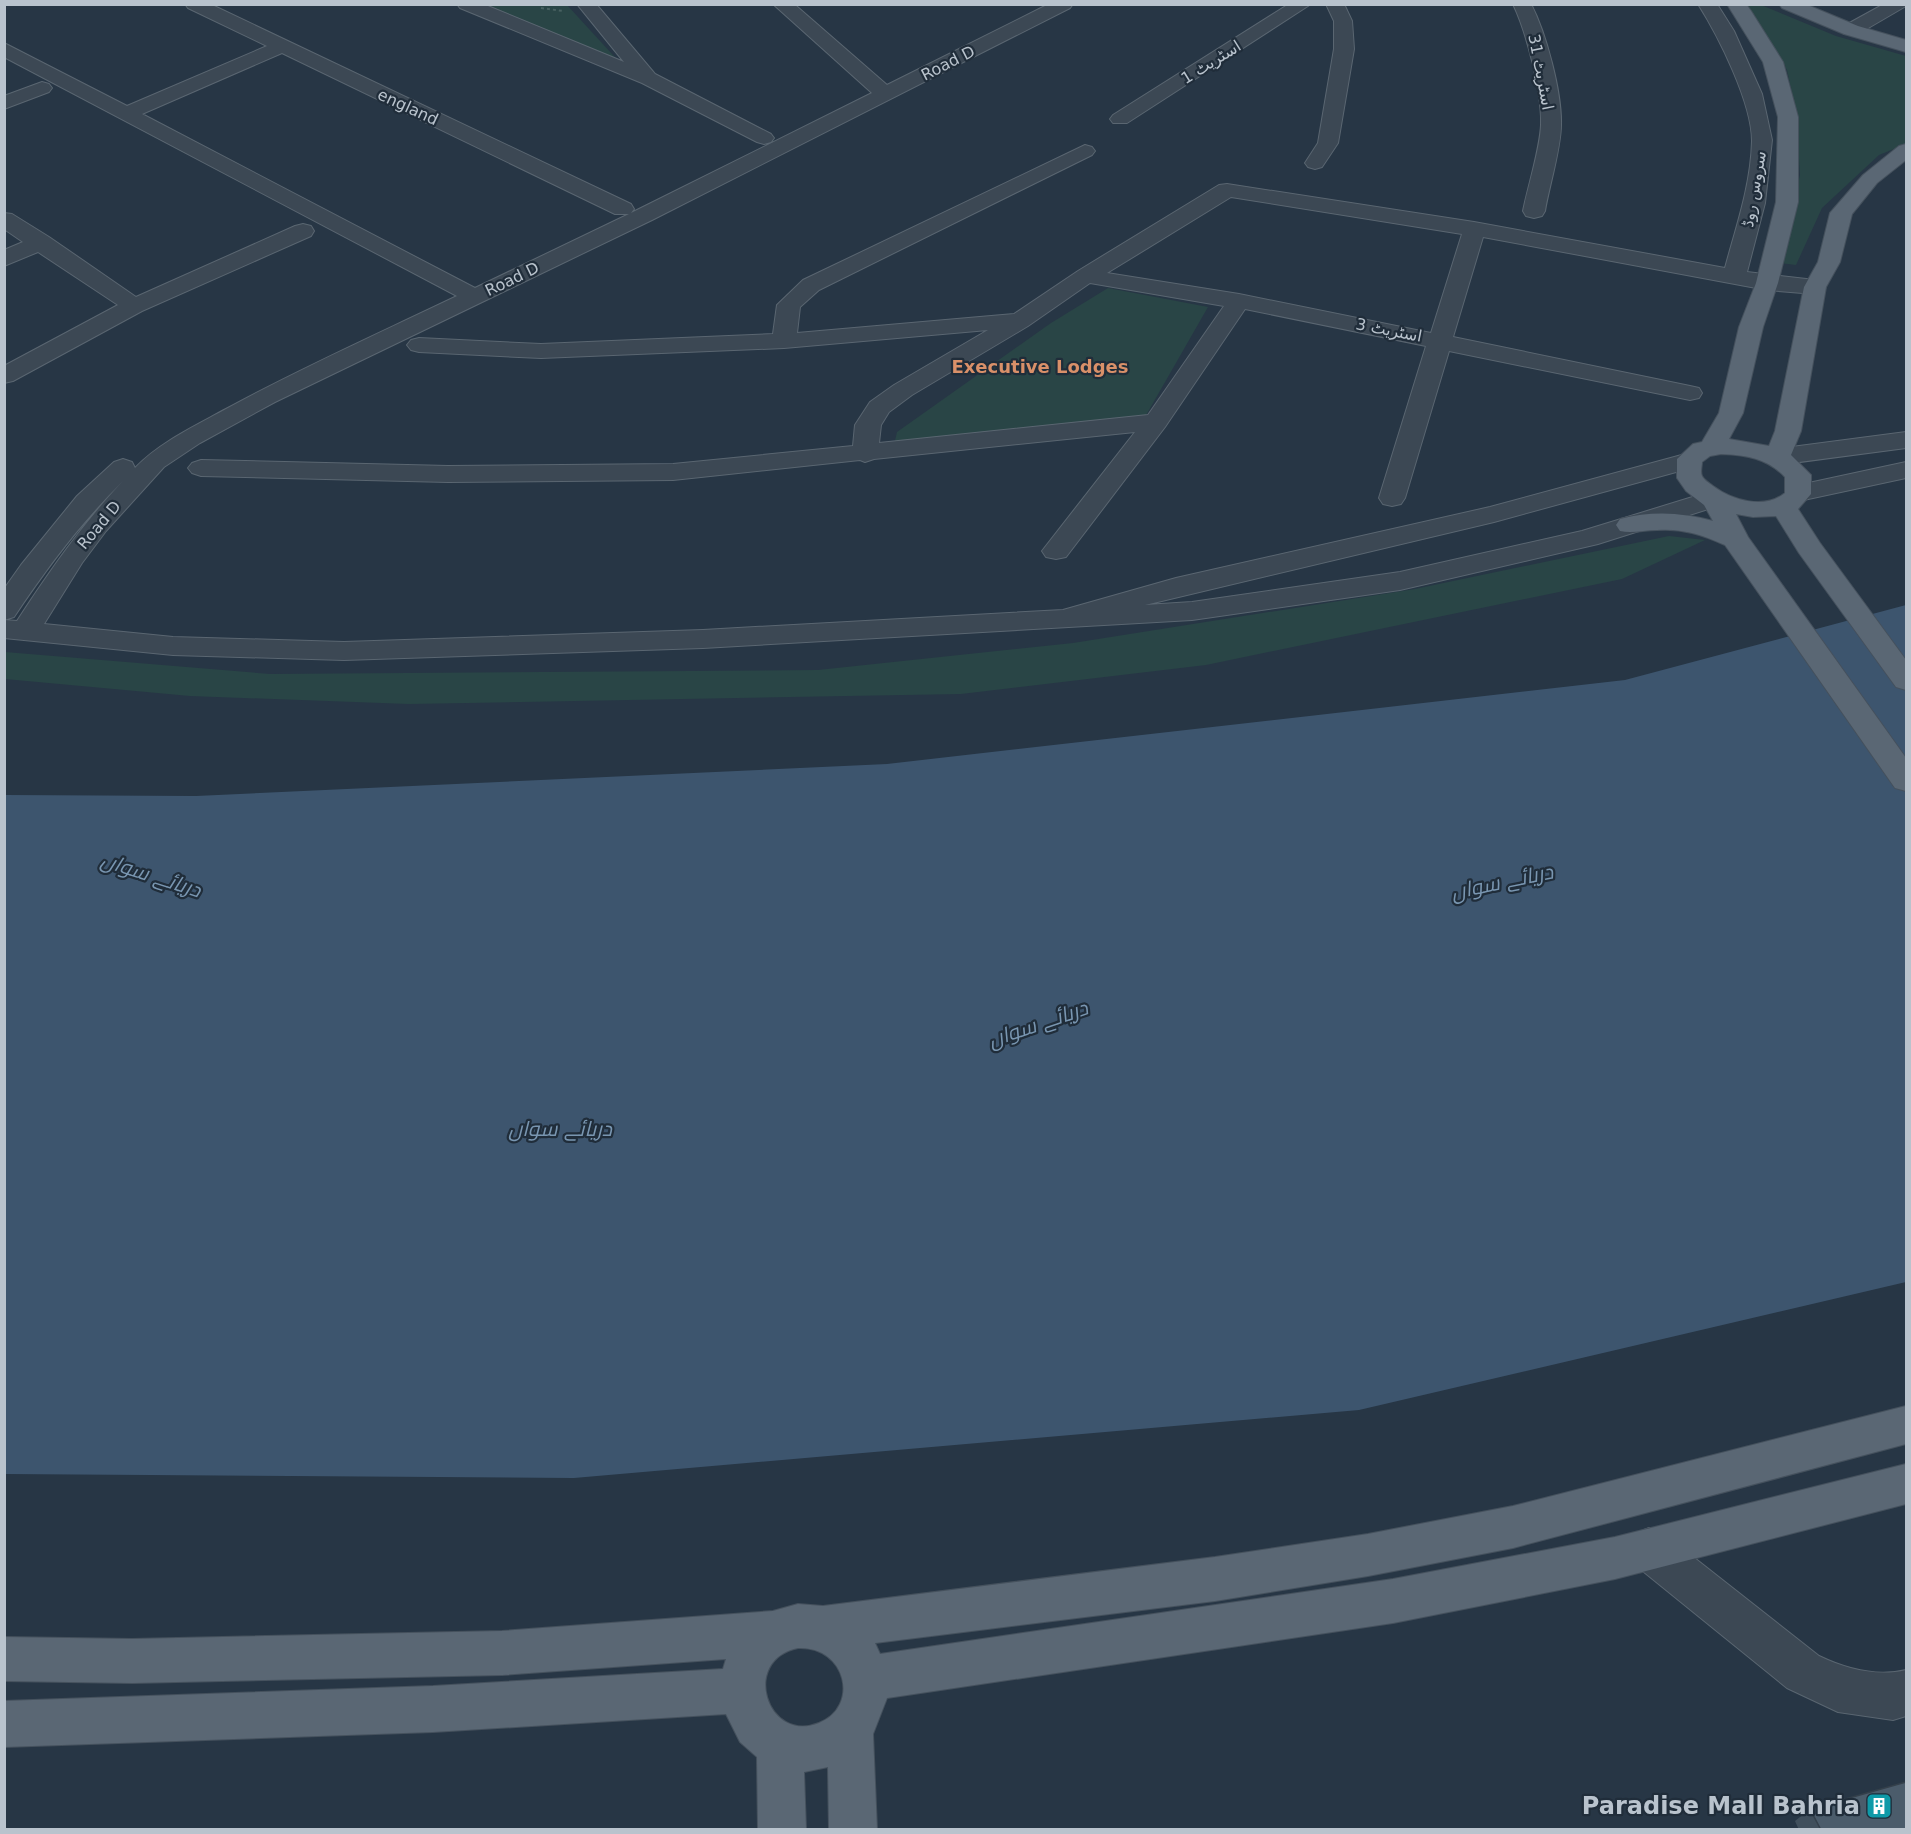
<svg xmlns="http://www.w3.org/2000/svg" width="1911" height="1834" viewBox="0 0 1911 1834" font-family="'DejaVu Sans',Cairo,sans-serif">
	<style>
		.green { fill: #294546 }
		.water { fill: #3d556e }
		.lines { fill: none; stroke-linecap: round; stroke-linejoin: round }
		.minor-casing { stroke: #5a6671; stroke-width: 2 }
		.major-casing { stroke: #45515d; stroke-width: 2 }
		.path { stroke: #486161; stroke-width: 2; stroke-dasharray: 3 3; stroke-linecap: butt }
		.minor { fill: #3c4854; fill-rule: evenodd }
		.major { fill: #5a6774; fill-rule: evenodd }
		.wall { fill: #404f5c }
		.building { fill: #4b5c6b; stroke: #34404b; stroke-width: 1.5 }
		.labels { text-anchor: middle; dominant-baseline: central; stroke-width: 4.5; stroke-linejoin: round; paint-order: stroke }
		.far-street-label { font-size: 16px; fill: #b9c3cd; stroke: #202d3a }
		.far-neighbourhood-label { font-size: 18px; font-weight: bold; fill: #d99069; stroke: #202d3a }
		.water-label { font-size: 21px; font-style: italic; fill: #7996b1; stroke: #202d3a }
		.near-poi-label { font-size: 24px; font-weight: bold; fill: #b9c3cd; stroke: #202d3a; text-anchor: end }
	</style>
	<rect width="100%" height="100%" fill="#273645"/>
	<!-- green -->
	<path class="green" d="M484 5H567L623 66 503 13Z
		M1745 5H1761L1836 36 1906 56V144L1879 155 1822 208 1796 265 1780 263 1800 175 1796 112 1787 70 1752 12Z
		M1108 288 1208 307 1145 417 894 445 897 432 1051 323Z
		M1669 536 1705 540 1622 579 1206 665 961 694 409 704 190 696 5 679V652L270 674 818 670 1073 643 1415 589Z"/>
	<!-- water -->
	<path class="water" d="M1906 605V1282L1359 1410 574 1478 5 1474V795L196 796 887 764 1625 680Z"/>
	<g class="lines">
		<!-- minor casing -->
		<g class="minor-casing">
			<path id="minor" d="M185 4H210L631 204 634 209 631 213 872 93 773 4H794L887 85 1049 4H1073L1070 8 652 220 275 402 200 443 164 467 106 531 82 563 44 624 173 637 344 642 703 630 1063 610 1176 578 1490 507 1689 453 1698 456 1702 461 1698 466 1494 522 1145 605 1192 602 1400 572 1582 531 1712 491 1721 493 1725 499 1721 505 1598 544 1400 590 1192 620 703 648 344 660 173 655 4 638V620L17 621C51 569 81 526 123 481 81 522 46 569 14 617L4 620V589L21 565 77 496 114 462 123 459 132 462 135 468C160 442 195 426 226 409 301 368 380 333 457 296L4 57V43L127 106 267 46 188 8ZM282 53 615 214H629L475 288 142 114Z
				M457 4H483L624 62 577 4H596L655 74 771 134 774 138 771 142 764 144 757 142 642 83 460 8Z
				M1289 4H1311L1127 123H1113L1110 119 1113 115Z
				M1326 4H1344L1352 21 1354 49 1338 143 1322 167 1315 169 1308 167 1305 163 1318 143 1334 49V21Z
				M1513 4H1531C1546 33 1562 92 1561 125 1561 148 1549 187 1545 211L1542 216 1534 218 1526 216 1523 211C1528 186 1540 149 1541 125 1542 93 1527 33 1513 4Z
				M1698 4H1717L1734 31 1762 94 1772 140 1765 203 1747 272 1815 280 1823 282 1826 287 1823 292 1815 294 1767 290 1483 237 1453 337 1690 386 1699 388 1702 393 1699 398 1690 400 1449 351 1405 498 1401 504 1392 506 1383 504 1379 498 1426 346 1245 309 1165 427 1066 557 1056 559 1046 557 1042 551 1135 432 874 459 865 462 860 460 673 480 448 482 201 476 192 473 188 468 192 463 201 460 448 466 673 464 853 446 855 425 870 402 894 385 988 330 784 348 541 358 419 352 411 350 407 345 411 340 419 338 541 344 773 334 777 305 803 280 1085 145 1092 147 1095 151 1092 155 819 290 800 307 797 333 1014 314 1078 271 1219 185 1227 184 1474 222 1725 268C1736 227 1751 185 1752 141 1752 103 1719 37 1698 4ZM1231 197 1462 234 1431 333 1239 294 1107 273ZM1090 283 1224 306 1148 415 879 443 881 425 889 412 912 395 1028 326Z
				M1884 4H1906V6L1858 34H1844L1842 30 1844 26Z
				M42 82 49 84 52 88 49 92 4 109V96Z
				M4 213 12 214 49 237 136 297 295 226 303 224 311 226 314 231 311 236 142 311 13 381 4 383V366L118 305 38 252 4 266V250L23 242 4 229Z
				M1906 432V448L1777 465 1768 462 1764 457 1768 452 1777 449Z
				M1906 462V478L1799 501 1790 499 1786 493 1790 487Z
				M1649 1528 1664 1534 1819 1656C1846 1669 1878 1677 1906 1670V1716L1893 1720 1838 1712 1787 1688 1634 1564 1627 1549 1634 1534Z"/>
		</g>
		<!-- major casing -->
		<g class="major-casing">
			<path id="major" d="M1727 4H1746L1751 11 1783 62 1798 117V202L1778 283 1763 327 1743 413 1729 439 1769 446 1775 431 1804 287 1818 262 1830 213 1863 175 1899 146 1906 144V160L1877 183 1852 214 1840 262 1826 287 1801 431 1791 455 1811 475V494L1798 509 1820 543 1906 660V690L1896 687 1799 553 1776 516 1753 517 1736 514 1748 537 1906 758V791L1895 788 1725 545C1703 535 1682 528 1657 530 1644 530 1632 534 1620 531L1616 525 1620 519C1651 511 1681 512 1713 521L1704 505 1686 491 1677 478V459L1693 444 1702 442 1719 413 1739 327 1756 283 1776 202 1778 117 1763 62ZM1721 454C1746 455 1767 458 1785 477V493C1764 510 1732 500 1713 486 1709 483 1704 480 1702 476 1700 472 1702 466 1702 462L1710 456Z
				M1779 4H1805L1858 26 1906 40V52L1844 34 1782 8Z
				M1906 1406V1444L1513 1548 1368 1576 1215 1601 875 1643 880 1654 1393 1579 1615 1537 1906 1464V1504L1615 1579 1393 1623 887 1698 873 1734 877 1830H829L828 1767 804 1772 806 1830H758L757 1757 740 1742 726 1714 433 1732 4 1747V1701L433 1686 723 1669 726 1659 502 1675 132 1683 4 1681V1637L132 1639 502 1631 773 1611 798 1604 823 1606 1215 1557 1368 1534 1513 1506ZM798 1648C847 1646 860 1707 819 1723 767 1744 740 1660 798 1648Z"/>
		</g>
		<!-- path -->
		<path class="path" d="M541 8 563 11"/>
		<!-- minor -->
		<use href="#minor" class="minor"/>
		<!-- major -->
		<use href="#major" class="major"/>
	</g>
	<!-- wall -->
	<path class="wall" d="M1810 1809 1906 1830H1799L1795 1821Z"/>
	<!-- building -->
	<path class="building" d="M1906 1782V1830H1821L1810 1809Z"/>
	<!-- icons -->
	<defs>
		<g id="building-square" transform="scale(1.35)"><rect x="-9" y="-9" width="18" height="18" rx="4" fill="#0f9aa8" stroke="#202d3a"/><path d="M-4-6H4V6H1V3H-1V6H-4ZM-2.5-4.3h1.7v1.8h-1.7ZM.8-4.3h1.7v1.8H.8ZM-2.5-1h1.7V.8h-1.7ZM.8-1h1.7V.8H.8Z" fill="#fff"/></g>
	</defs>
	<g fill-rule="evenodd">
		<use href="#building-square" x="1879" y="1806"/>
	</g>
	<g class="labels">
		<!-- far-street labels -->
		<g class="far-street-label">
			<text transform="translate(1211 62) rotate(-32)">اسٹریٹ 1</text>
			<text transform="translate(948 63) rotate(-27)">Road D</text>
			<text transform="translate(1541 72) rotate(79)">اسٹریٹ 31</text>
			<text transform="translate(408 107) rotate(25)">england</text>
			<text transform="translate(1754 189) rotate(-80)">سروس روڈ</text>
			<text transform="translate(512 279) rotate(-26)">Road D</text>
			<text transform="translate(1389 330) rotate(11)">اسٹریٹ 3</text>
			<text transform="translate(99 525) rotate(-50)">Road D</text>
		</g>
		<!-- far-neighbourhood labels -->
		<g class="far-neighbourhood-label">
			<text x="1040" y="366">Executive Lodges</text>
		</g>
		<!-- water labels -->
		<g class="water-label">
			<text transform="translate(151 875) rotate(18)">دریائے سواں</text>
			<text transform="translate(1502 882) rotate(-12)">دریائے سواں</text>
			<text transform="translate(1038 1024) rotate(-19)">دریائے سواں</text>
			<text x="560" y="1129">دریائے سواں</text>
		</g>
		<!-- near-poi labels -->
		<g class="near-poi-label">
			<text x="1860" y="1806">Paradise Mall Bahria</text>
		</g>
	</g>
	<!-- border -->
	<rect width="1911" height="1834" fill="none" stroke="#b9c3cd" stroke-width="12"/>
</svg>
